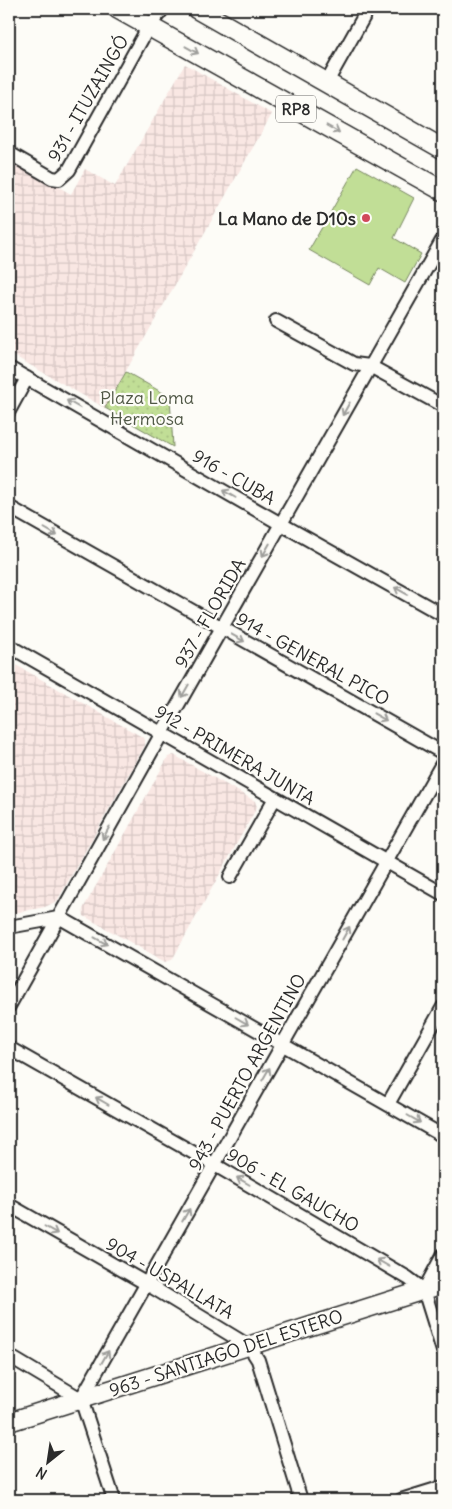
<svg xmlns="http://www.w3.org/2000/svg" width="452" height="1509" viewBox="0 0 452 1509" font-family="Delius,sans-serif">
	<style>
		.industrial { fill: url(#industrial-grid) }
		.green { fill: #c1de96; stroke: #768460 }
		.park { fill: url(#park-dots); stroke: #768460 }
		.lines { fill: none; stroke-linecap: round; stroke-linejoin: round }
		.street-casing { stroke: #2b2b2b; stroke-width: 16 }
		.secondary-casing { stroke: #2b2b2b; stroke-width: 21 }
		.primary-casing { stroke: #2b2b2b; stroke-width: 22 }
		.street { stroke: #fdfcf7; stroke-width: 12 }
		.secondary { stroke: #fdfcf7; stroke-width: 18 }
		.primary { stroke: #fdfcf7; stroke-width: 19 }
		.oneway { stroke: #9e9e9b }
		.poi-dot { fill: #d1495b; stroke: #fdfcf7; stroke-width: 2 }
		.labels { text-anchor: middle; dominant-baseline: central; stroke-width: 4.5; stroke-linejoin: round; paint-order: stroke }
		.shield { fill: #fdfcf7; stroke: #6a6a68; stroke-width: 1 }
		.shield-label { font-size: 16px; font-weight: bold; fill: #2b2b2b }
		.street-label { font-size: 18px; fill: #2b2b2b; stroke: #fdfcf7 }
		.poi-label { font-size: 18px; font-weight: bold; fill: #2b2b2b; stroke: #fdfcf7; text-anchor: end }
		.park-label { font-size: 18px; fill: #505846; stroke: #fdfcf7 }
	</style>
	<defs>
		<pattern id="industrial-grid" width="8" height="8" patternUnits="userSpaceOnUse" patternTransform="scale(1.25)"><rect width="8" height="8" fill="#f9e7e3"/><path d="M0 4h8M4 0v8" fill="none" stroke="#d6c6c3"/></pattern>
		<pattern id="park-dots" width="8" height="8" patternUnits="userSpaceOnUse" patternTransform="scale(1.25)"><rect width="8" height="8" fill="#c1de96"/><path d="M2 2h.1M6 6h.1" fill="none" stroke="#a6bf81" stroke-width="1.8" stroke-linecap="round"/></pattern>
	</defs>
	<rect width="100%" height="100%" fill="#fdfcf7"/>
	<filter id="ink" filterUnits="userSpaceOnUse"><feTurbulence type="fractalNoise" baseFrequency=".02" numOctaves="2"/><feDisplacementMap in="SourceGraphic" scale="10" xChannelSelector="R" yChannelSelector="G"/><feConvolveMatrix kernelMatrix="1 2 1 2 8 2 1 2 1" color-interpolation-filters="sRGB"/></filter>
	<g filter="url(#ink)">
		<!-- industrial -->
		<path class="industrial" d="M185 64 272 114 105 408 9 353V159L71 194 85 169 115 186Z
			M9 661 144 738 145 745 57 901 45 907 9 914Z
			M174 755 255 801 257 807 172 960 165 962 84 916 83 909 168 757Z"/>
		<!-- green -->
		<path class="green" d="M357 166 414 198 394 238 421 254 405 283 379 268 370 285 309 250Z"/>
		<!-- park -->
		<path class="park" d="M126 372 170 397 173 447 105 408Z"/>
		<g class="lines">
			<!-- street casing -->
			<g class="street-casing">
				<path id="street" d="M327 82 368 9
					M9 153 52 178 59 179 69 170 149 26 163 9
					M276 321 354 364 370 366 443 406
					M9 368 281 524 443 615
					M9 411 27 378
					M9 507 443 753
					M9 646 443 894
					M230 877 275 798
					M9 927 58 918 64 920 443 1136
					M9 1006 162 733 443 239
					M9 1048 215 1165 408 1278 424 1290 443 1351
					M388 1104 443 1007
					M9 1205 147 1284 249 1346 258 1360 301 1500
					M424 1290 443 1255
					M9 1356 81 1399 114 1500
					M81 1399 443 762
					M401 1500 443 1487"/>
			</g>
			<!-- secondary casing -->
			<g class="secondary-casing">
				<path id="secondary" d="M9 1422 443 1284"/>
			</g>
			<!-- primary casing -->
			<g class="primary-casing">
				<path id="primary" d="M118 9 443 191
					M197 9 443 149"/>
			</g>
			<!-- street -->
			<use href="#street" class="street"/>
			<!-- secondary -->
			<use href="#secondary" class="secondary"/>
			<!-- primary -->
			<use href="#primary" class="primary"/>
		</g>
		<!-- one-way arrows -->
		<defs><path id="oneway-shaft" d="M-6 0H5M1.5-3L5.5 0L1.5 3" fill="none" stroke-width="1.6" stroke-linecap="round" stroke-linejoin="round" transform="scale(1.25)"/></defs>
		<g class="oneway">
			<use href="#oneway-shaft" transform="translate(192 50) rotate(29)"/>
			<use href="#oneway-shaft" transform="translate(333 129) rotate(29)"/>
			<use href="#oneway-shaft" transform="translate(73 404) rotate(-150)"/>
			<use href="#oneway-shaft" transform="translate(346 409) rotate(119)"/>
			<use href="#oneway-shaft" transform="translate(229 494) rotate(-150)"/>
			<use href="#oneway-shaft" transform="translate(51 532) rotate(30)"/>
			<use href="#oneway-shaft" transform="translate(266 550) rotate(120)"/>
			<use href="#oneway-shaft" transform="translate(401 591) rotate(-151)"/>
			<use href="#oneway-shaft" transform="translate(238 638) rotate(29)"/>
			<use href="#oneway-shaft" transform="translate(185 691) rotate(120)"/>
			<use href="#oneway-shaft" transform="translate(380 717) rotate(29)"/>
			<use href="#oneway-shaft" transform="translate(106 833) rotate(119)"/>
			<use href="#oneway-shaft" transform="translate(346 933) rotate(-61)"/>
			<use href="#oneway-shaft" transform="translate(101 941) rotate(29)"/>
			<use href="#oneway-shaft" transform="translate(242 1021) rotate(30)"/>
			<use href="#oneway-shaft" transform="translate(266 1074) rotate(-60)"/>
			<use href="#oneway-shaft" transform="translate(102 1101) rotate(-150)"/>
			<use href="#oneway-shaft" transform="translate(414 1119) rotate(30)"/>
			<use href="#oneway-shaft" transform="translate(243 1181) rotate(-150)"/>
			<use href="#oneway-shaft" transform="translate(186 1215) rotate(-60)"/>
			<use href="#oneway-shaft" transform="translate(51 1230) rotate(30)"/>
			<use href="#oneway-shaft" transform="translate(383 1263) rotate(-150)"/>
			<use href="#oneway-shaft" transform="translate(105 1357) rotate(-60)"/>
		</g>
	</g>
	<!-- markers -->
	<circle class="poi-dot" cx="366" cy="218" r="5"/>
	<g class="labels">
		<!-- shield labels -->
		<rect class="shield" x="276" y="95.5" width="40" height="27" rx="4"/>
		<g class="shield-label">
			<text x="296" y="109">RP8</text>
		</g>
		<!-- street labels -->
		<g class="street-label">
			<text transform="translate(88 98) rotate(-60)">931 - ITUZAINGÓ</text>
			<text transform="translate(234 477) rotate(30)">916 - CUBA</text>
			<text transform="translate(210 613) rotate(-60)">937 - FLORIDA</text>
			<text transform="translate(313 659) rotate(29)">914 - GENERAL PICO</text>
			<text transform="translate(235 755) rotate(30)">912 - PRIMERA JUNTA</text>
			<text transform="translate(247 1072) rotate(-61)">943 - PUERTO ARGENTINO</text>
			<text transform="translate(293 1190) rotate(30)">906 - EL GAUCHO</text>
			<text transform="translate(170 1278) rotate(30)">904 - USPALLATA</text>
			<text transform="translate(226 1353) rotate(-18)">963 - SANTIAGO DEL ESTERO</text>
		</g>
		<!-- poi labels -->
		<g class="poi-label">
			<text x="356" y="218">La Mano de D10s</text>
		</g>
		<!-- park labels -->
		<g class="park-label">
			<text x="147" y="397">Plaza Loma<tspan x="147" dy="21">Hermosa</tspan></text>
		</g>
	</g>
	<!-- margin -->
	<rect width="452" height="1509" fill="none" stroke="#fdfcf7" stroke-width="30"/>
	<rect x="15" y="15" width="422" height="1479" fill="none" stroke="#2b2b2b" stroke-width="2" filter="url(#ink)"/>
	<!-- north arrow -->
	<g transform="translate(48 1462) rotate(210)" stroke="#fdfcf7" stroke-width="4" paint-order="stroke">
	<path d="M0-4L9 19L0 12L-9 19Z" fill="#2b2b2b"/>
	<text y="-8" font-size="14" font-weight="bold" text-anchor="middle" fill="#2b2b2b">N</text>
	</g>
</svg>
